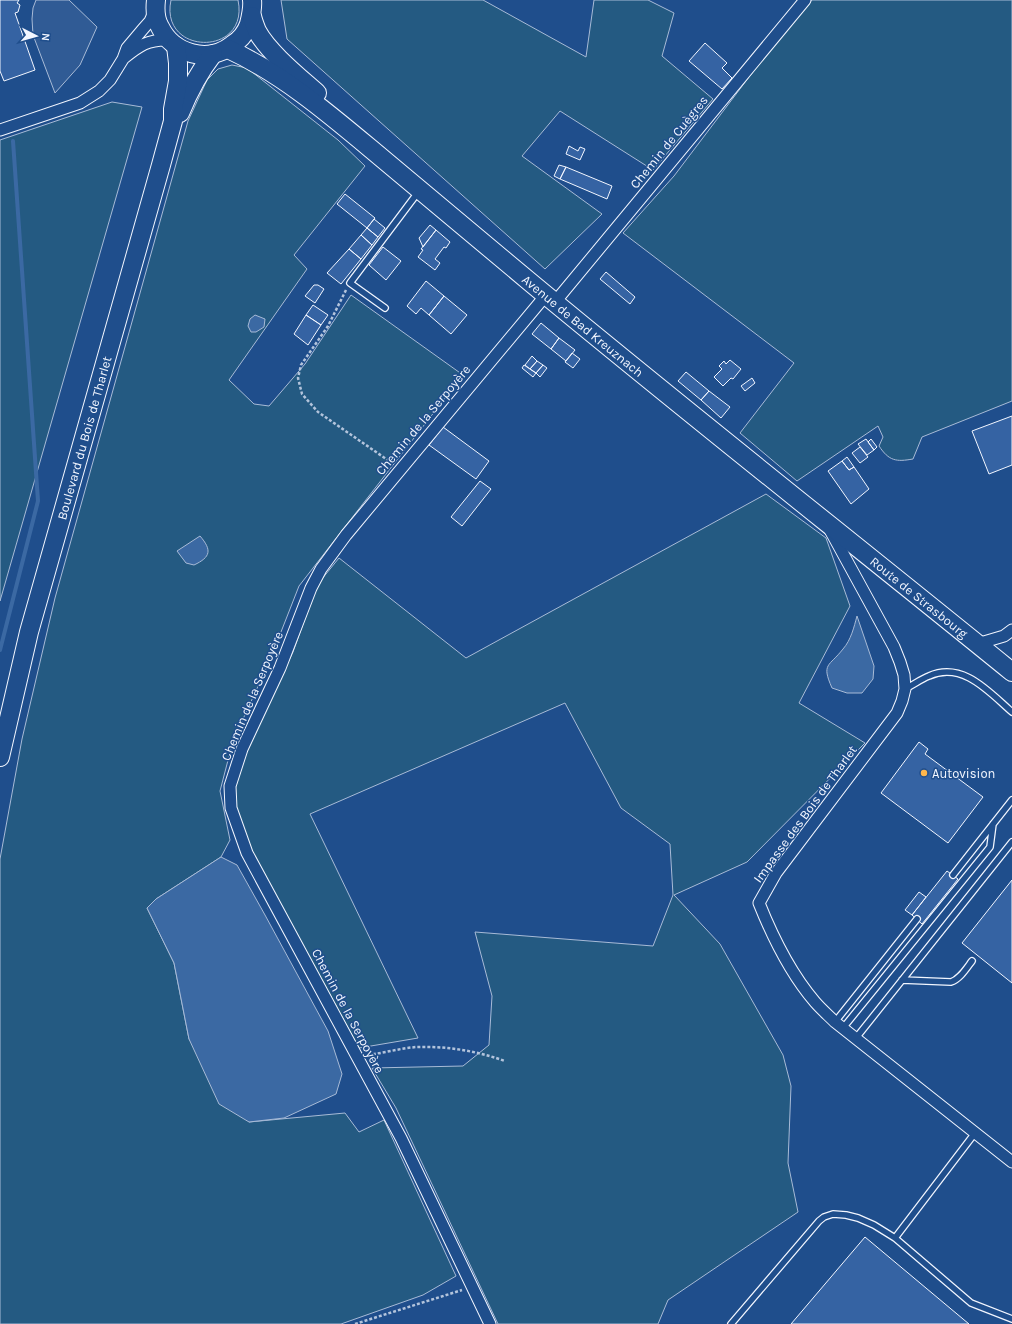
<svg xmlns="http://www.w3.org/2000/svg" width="1012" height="1324" viewBox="0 0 1012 1324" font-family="Karla,sans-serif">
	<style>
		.green { fill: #245a82; stroke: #a8bbd7 }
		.parking { fill: #305b95; stroke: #a8bbd7 }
		.water { fill: #3b69a3; stroke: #a8bbd7 }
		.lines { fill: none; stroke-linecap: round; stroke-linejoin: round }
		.stream { stroke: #3b69a3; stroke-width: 4 }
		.building { fill: #3563a3; stroke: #f2f6ff }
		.service-casing { stroke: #f2f6ff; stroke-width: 8 }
		.minor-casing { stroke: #f2f6ff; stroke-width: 13 }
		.primary-casing { stroke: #f2f6ff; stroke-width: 20 }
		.path { stroke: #b3c4dc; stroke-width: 2.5; stroke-dasharray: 3 2; stroke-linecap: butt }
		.service { stroke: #1f4e8c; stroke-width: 5.5 }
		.minor { stroke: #1f4e8c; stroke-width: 11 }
		.primary { stroke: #1f4e8c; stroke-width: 18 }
		.poi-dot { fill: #ffb74d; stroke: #1f4e8c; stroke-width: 1.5 }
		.labels { text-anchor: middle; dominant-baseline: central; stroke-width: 3; stroke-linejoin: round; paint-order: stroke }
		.street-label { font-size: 13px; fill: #f2f6ff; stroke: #1f4e8c }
		.poi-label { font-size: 13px; fill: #f2f6ff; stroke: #1f4e8c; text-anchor: start }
	</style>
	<rect width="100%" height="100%" fill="#1f4e8c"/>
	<!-- green -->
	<path class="green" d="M171 0H238C250 57 159 56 171 0Z
		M281 0H483L586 57 594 0H648L674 13 662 56 713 99 653 170 560 111 522 156 602 214 545 269 287 39Z
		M812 0H1012V401L922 437 913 459C896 462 889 461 879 446L883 437 878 426 797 481 740 433 794 363 623 233 674 176 771 48Z
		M232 65 247 68 338 140 365 166 294 255 307 269 229 380 254 404 269 406 305 364 351 295 463 375 299 586 270 660 233 741 220 791 230 840 221 857 156 899 147 908 174 963 189 1039 249 1122 345 1113 359 1132 384 1120 456 1276 423 1295 341 1324H0V859L22 739 55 598 188 121 207 80 218 69Z
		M112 102 142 107 0 601V140Z
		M766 494 826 538 850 606 799 703 865 743 747 862 674 895 720 944 783 1055 791 1086 788 1163 798 1212 668 1300 658 1324H498L396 1108 372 1068 463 1066 489 1045 492 996 475 932 653 946 673 895 670 844 621 808 565 703 310 814 418 1038 359 1048 248 845 236 807 235 789 248 746 293 652 317 585 339 558 466 658Z"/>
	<!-- parking -->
	<path class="parking" d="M36 0H69L97 27 80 65 55 93 33 35 32 19 33 8Z"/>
	<!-- water -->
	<path class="water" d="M255 315 265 319 264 327 256 332H251L248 326 250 319Z
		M200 536C212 550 211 557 194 565L186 563 177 551Z
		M857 616 874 666 873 679 862 693H847L832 688C821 663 829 667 843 649 851 640 854 627 857 616Z
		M221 857 237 865 265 915 328 1031 342 1074 336 1094 284 1118 249 1122 219 1104 189 1039 174 963 147 908 156 899Z"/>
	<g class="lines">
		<!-- stream -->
		<path class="stream" d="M0 650 38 501 13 141"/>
	</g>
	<!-- building -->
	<path class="building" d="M0 0H19L17 3 20 5 18 12 15 13 35 70 4 81 0 71Z
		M705 43 727 63 722 68 732 78 722 89 689 61Z
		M569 146 578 151 580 147 585 149 580 160 566 154Z
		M559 165 566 167 560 179 554 176Z
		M566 167 612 186 607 199 560 179Z
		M345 194 375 218 367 228 337 204Z
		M374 219 385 228 378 237 367 228Z
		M430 225 436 230 423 247 419 238Z
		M367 228 378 237 372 245 361 235Z
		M436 230 450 242 446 248 444 247 435 259 440 263 435 270 418 257 423 250 421 249Z
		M361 235 372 245 361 259 349 249Z
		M383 247 401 261 386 280 369 265Z
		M349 249 361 259 341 284 327 273Z
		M606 272 635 297 630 304 600 279Z
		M426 281 444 296 429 315 421 308 416 314 407 306Z
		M314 285H318L324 289 315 303 305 296Z
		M444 296 467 315 451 334 429 315Z
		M313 305 328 315 321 325 306 315Z
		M306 315 321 325 308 345 294 334Z
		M541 323 559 338 551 349 532 334Z
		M559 338 575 350 566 361 551 349Z
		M572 353 580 359 573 368 565 362Z
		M532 356 537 361 530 369 525 365Z
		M730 360 741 369 733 379 731 378 723 386 714 377 722 369 719 366 724 361 726 364Z
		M537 361 543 365 536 373 530 369Z
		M524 365 536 373 533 377 522 368Z
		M543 365 547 368 540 377 536 373Z
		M686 372 709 391 701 400 678 381Z
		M752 378 755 383 745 391 741 386Z
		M709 391 730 407 721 418 701 400Z
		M1012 416V465L989 474 972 431Z
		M443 427 489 461 476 479 429 445Z
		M866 439 874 450 867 455 858 444Z
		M871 439 877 447 874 450 868 442Z
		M860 447 868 457 860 463 852 453Z
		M847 457 854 467 849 470 842 461Z
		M842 461 849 470 854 467 869 489 851 504 828 471Z
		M480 481 491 489 462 526 451 517Z
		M919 742 928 749 925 754 983 797 948 843 881 793Z
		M947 871 958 879 922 924 912 915Z
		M1012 880V983L962 943Z
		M919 892 926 897 912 915 905 910Z
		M865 1237 969 1324H791Z"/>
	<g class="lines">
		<!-- service casing -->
		<g class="service-casing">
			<path id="service" d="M385 308 350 283 419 191
				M905 689C913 685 921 679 929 676 963 661 989 692 1012 712
				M953 875 1012 800
				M902 980 951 982C960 979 966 969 972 961
				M835 1022 917 919
				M843 1028 990 847 993 824
				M856 1038 1012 842
				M895 1238 975 1133
				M731 1324 819 1221 824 1217 833 1214 846 1215 858 1218 874 1225 895 1238 971 1303 1012 1319"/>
		</g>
		<!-- minor casing -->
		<g class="minor-casing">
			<path id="minor" d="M124 58C139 46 148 39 169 40
				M0 130 80 103 99 91 110 80 123 59 127 48 143 29 150 21 155 10
				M555 302 805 0
				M830 530 894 647 900 662 904 675 905 689 902 701 897 713 776 873 759 903C773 938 790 973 815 1002 821 1009 828 1015 835 1022L1012 1162
				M977 644 1004 636 1012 630
				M490 1324 401 1138 247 853 231 808 230 786 242 749 280 668 311 588 321 569 346 535 546 295"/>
		</g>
		<!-- primary casing -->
		<g class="primary-casing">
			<g id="primary">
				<path d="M156 0C155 9 155 19 160 27 173 54 208 64 232 45 240 40 246 33 249 24 251 16 253 8 252 0"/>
				<path d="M252 16C253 21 255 26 257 31 268 52 299 77 317 93"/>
				<path id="s1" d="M228 49C285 75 335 119 383 159 432 200 481 241 530 282 689 414 852 542 1012 672"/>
				<path d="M180 113C189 91 199 72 213 54"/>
				<path id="s2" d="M0 757 29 632 161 165 173 121V109L178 81V63L176 46"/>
			</g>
		</g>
		<!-- path -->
		<path class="path" d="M346 290 328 326 301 365 298 378 302 394 318 412 392 463
			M368 1055C384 1053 401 1048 417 1047 447 1046 477 1051 505 1061
			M355 1324 462 1290"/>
		<!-- service -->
		<use href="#service" class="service"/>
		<!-- minor -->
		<use href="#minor" class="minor"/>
		<!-- primary -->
		<use href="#primary" class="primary"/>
	</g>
	<!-- markers -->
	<circle class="poi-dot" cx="924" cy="773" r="4"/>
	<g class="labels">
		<!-- street labels -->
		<g class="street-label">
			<text transform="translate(669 142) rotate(-51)">Chemin de Cuègres</text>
			<text stroke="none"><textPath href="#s1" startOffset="451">Avenue de Bad Kreuznach</textPath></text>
			<text transform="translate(423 420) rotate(-50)">Chemin de la Serpoyère</text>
			<text stroke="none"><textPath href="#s2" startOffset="330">Boulevard du Bois de Tharlet</textPath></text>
			<text stroke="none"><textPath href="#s1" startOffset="883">Route de Strasbourg</textPath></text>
			<text transform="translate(252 696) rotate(-67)">Chemin de la Serpoyère</text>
			<text transform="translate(805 814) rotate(-54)">Impasse des Bois de Tharlet</text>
			<text transform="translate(348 1011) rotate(62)">Chemin de la Serpoyère</text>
		</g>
		<!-- poi labels -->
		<g class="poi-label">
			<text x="932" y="773">Autovision</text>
		</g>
	</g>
	<!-- north arrow -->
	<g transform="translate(36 36) rotate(96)" stroke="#1f4e8c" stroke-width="3" paint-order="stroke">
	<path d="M0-3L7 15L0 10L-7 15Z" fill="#f2f6ff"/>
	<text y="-6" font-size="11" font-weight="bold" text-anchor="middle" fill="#f2f6ff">N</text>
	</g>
</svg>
